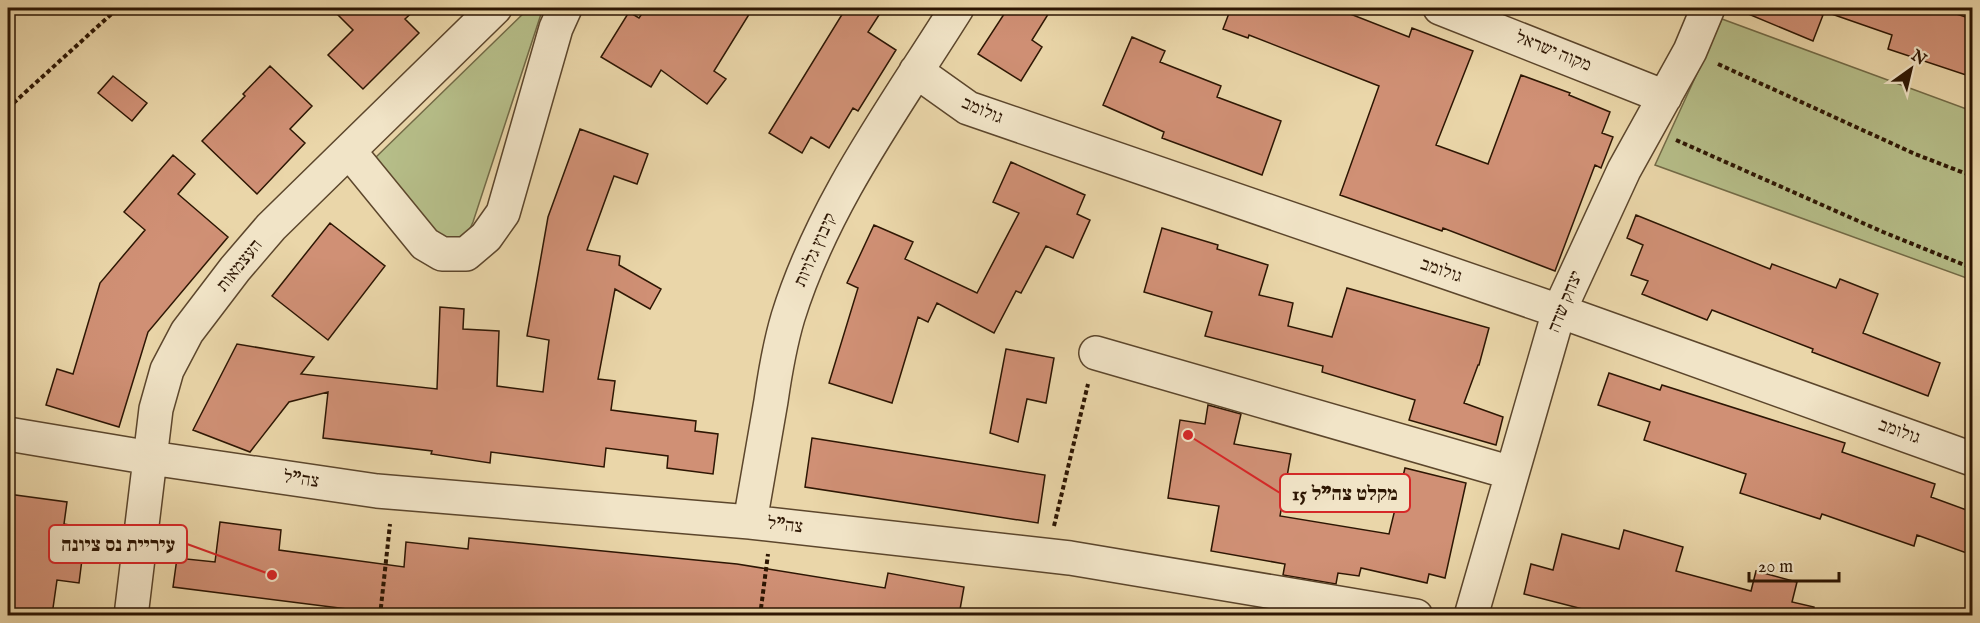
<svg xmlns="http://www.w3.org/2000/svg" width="1980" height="623" viewBox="0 0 1980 623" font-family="'IM FELL English','Frank Ruhl Libre',serif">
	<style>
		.green { fill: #b6be89; stroke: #726a46; stroke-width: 1.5 }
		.building { fill: #d09075; stroke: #2d1603; stroke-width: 1.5 }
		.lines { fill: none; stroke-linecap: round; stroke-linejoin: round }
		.minor-casing { stroke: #5c462c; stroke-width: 36 }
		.path { stroke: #2d1603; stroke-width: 4; stroke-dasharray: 4.5 3; stroke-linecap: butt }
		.minor { stroke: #f1e4c7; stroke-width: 33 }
		.labels { text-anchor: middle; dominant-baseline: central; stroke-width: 5; stroke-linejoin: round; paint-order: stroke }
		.street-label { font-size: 18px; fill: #2d1603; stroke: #f1e4c7 }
		.leader { fill: none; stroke: #d62828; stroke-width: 2 }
		.callout-dot { fill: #d62828; stroke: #f1e4c7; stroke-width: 2 }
		.callout { fill: #f1e4c7; stroke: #d62828; stroke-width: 2 }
		.callout-label { font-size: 20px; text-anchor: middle; font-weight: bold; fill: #2d1603 }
	</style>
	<rect width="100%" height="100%" fill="#ead6a9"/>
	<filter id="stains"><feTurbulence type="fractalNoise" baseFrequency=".00333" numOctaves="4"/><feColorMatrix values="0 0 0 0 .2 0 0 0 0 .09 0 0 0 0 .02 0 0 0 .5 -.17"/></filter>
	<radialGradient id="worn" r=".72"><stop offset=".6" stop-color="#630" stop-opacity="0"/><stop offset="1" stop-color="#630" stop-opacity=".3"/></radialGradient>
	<!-- green -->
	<path class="green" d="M529 8H543L473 222 465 240 439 241 375 158Z
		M1722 19 1972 111V280L1655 165Z"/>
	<!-- building -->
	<path class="building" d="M331 8H417L405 19 419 33 363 89 328 55 353 30Z
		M646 8H753L714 71 726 79 707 104 661 70 651 87 601 57 629 12 639 18Z
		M846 8H866L879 15 868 32 896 50 858 111 853 108 829 148 811 137 802 153 769 133Z
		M1008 8H1052L1032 40 1042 47 1021 81 978 54Z
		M1231 8H1335L1409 37 1412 28 1473 51 1436 145 1488 164 1521 75 1570 93 1569 95 1610 112 1602 133 1613 137 1601 168 1595 165 1555 271 1443 228 1442 231 1340 195 1379 86 1249 35 1248 38 1223 29Z
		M1734 8H1804L1823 15 1813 41Z
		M1824 8H1938L1972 19V77L1888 49 1892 35 1823 11Z
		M1132 37 1165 51 1160 62 1221 86 1217 97 1281 121 1262 175 1162 138 1164 132 1103 105Z
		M270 66 312 106 290 129 305 143 257 194 202 141 245 96 243 94Z
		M113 76 147 103 132 121 98 93Z
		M580 129 648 154 637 184 614 176 587 250 620 256 619 265 661 289 650 309 615 289 598 379 615 381 611 410 696 421 695 431 718 434 713 474 667 468 668 456 606 448 604 467 491 452 490 463 431 454 432 451 323 438 328 392 289 402 250 452 193 430 237 344 314 357 301 374 437 389 440 307 464 309 463 329 499 331 497 386 543 392 549 340 527 336 548 217Z
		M173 155 195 174 178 194 228 237 148 332 119 427 46 405 57 369 73 374 100 283 145 230 124 212Z
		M1011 162 1085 195 1077 214 1090 220 1073 258 1046 246 1021 293 1016 291 994 333 937 303 928 322 918 317 892 403 829 383 858 288 847 283 874 225 913 242 905 259 977 293 1019 213 993 202Z
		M1636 215 1770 269 1772 264 1836 288 1840 279 1878 294 1863 333 1940 363 1928 396 1812 352 1813 349 1712 310 1707 320 1642 294 1648 281 1631 275 1643 245 1627 238Z
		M330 223 385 266 328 340 272 296Z
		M1162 228 1218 245 1217 249 1268 265 1259 295 1293 303 1288 326 1332 337 1347 288 1489 328 1479 365H1478L1464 403 1503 417 1496 445 1409 420 1415 400 1322 372 1323 366 1205 336 1212 312 1144 292Z
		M1006 349 1054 358 1046 403 1027 399 1018 442 990 433Z
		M1609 373 1660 390 1662 385 1845 443 1842 452 1935 484 1931 497 1972 512V555L1917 535 1914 546 1822 514 1820 519 1740 493 1746 474 1644 440 1650 422 1598 405Z
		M1208 405 1241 414 1234 444 1291 454 1280 516 1389 534 1405 468 1466 483 1445 578 1429 574 1427 583 1361 568 1359 576 1338 573 1336 584 1283 575 1285 564 1211 551 1219 506 1168 498 1180 420 1205 424Z
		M812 438 1045 475 1038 523 805 487Z
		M8 494 67 502 64 524 86 528 79 583 57 580 52 615H8Z
		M220 522 281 530 279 550 404 567 406 542 468 549 469 538 737 564 885 588 888 573 964 587 959 615H395L173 587 177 558 215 562Z
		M1624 530 1683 547 1676 571 1751 591 1756 571 1797 582 1792 602 1814 607 1813 615H1606L1524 594 1531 564 1553 570 1562 534 1619 549Z"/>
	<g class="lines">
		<!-- minor casing -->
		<g class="minor-casing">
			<path id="minor" d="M1440 8 1665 97
				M916 71 968 108 1559 311 1972 459
				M349 151 425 244 442 254H466L486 237 503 213 556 28 565 8
				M1096 353 1512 473
				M8 434 151 458 377 491 750 522 1070 558 1416 616
				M750 522C757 482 764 442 771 401 775 373 780 344 788 317 823 204 895 107 957 8
				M131 616 156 409 167 370 187 332 235 269 271 227 495 8
				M1471 616 1559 311 1624 170 1690 51 1708 8"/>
		</g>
		<!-- path -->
		<path class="path" d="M1718 64 1915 154 1972 176
			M8 108 118 8
			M1676 140 1883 232 1972 268
			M1054 526 1088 384
			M380 616 390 524
			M760 616 768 554"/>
		<!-- minor -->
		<use href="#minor" class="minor"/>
	</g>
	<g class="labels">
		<!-- street labels -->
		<g class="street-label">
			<text transform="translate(1553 52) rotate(22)">מקוה ישראל</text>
			<text transform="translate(982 111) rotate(23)">גולומב</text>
			<text transform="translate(816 250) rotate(-66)">קיבוץ גלויות</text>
			<text transform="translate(240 266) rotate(-51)">העצמאות</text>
			<text transform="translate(1441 271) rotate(19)">גולומב</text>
			<text transform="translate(1566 302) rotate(-68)">יצחק שדה</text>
			<text transform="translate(1899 432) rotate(20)">גולומב</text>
			<text transform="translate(301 480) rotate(8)">צה"ל</text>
			<text transform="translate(785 526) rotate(6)">צה"ל</text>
		</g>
	</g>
	<!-- callouts -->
	<path class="leader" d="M1188 435L1280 493M272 575L187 544"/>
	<g class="callout-dot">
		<circle cx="1188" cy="435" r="6"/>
		<circle cx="272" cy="575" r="6"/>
	</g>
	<g class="callout">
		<rect x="1280" y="474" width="130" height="38" rx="6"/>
		<rect x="49" y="525" width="138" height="38" rx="6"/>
	</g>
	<g class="callout-label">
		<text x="1345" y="500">מקלט צה"ל 15</text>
		<text x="118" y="551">עיריית נס ציונה</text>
	</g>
	<!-- margin -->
	<rect width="1980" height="623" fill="none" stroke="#ead6a9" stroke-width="30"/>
	<rect x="9" y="9" width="1962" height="605" fill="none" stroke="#2d1603" stroke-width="3"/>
	<rect x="15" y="15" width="1950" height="593" fill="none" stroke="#2d1603" stroke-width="1.5"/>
	<!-- north arrow -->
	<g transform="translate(1911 69) rotate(34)" stroke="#f1e4c7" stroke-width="4.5" paint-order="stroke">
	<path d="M0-4.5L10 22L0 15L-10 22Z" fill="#2d1603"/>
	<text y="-9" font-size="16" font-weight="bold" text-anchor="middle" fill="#2d1603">N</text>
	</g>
	<!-- scale -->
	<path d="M1749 572v9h90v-9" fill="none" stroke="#2d1603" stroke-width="3"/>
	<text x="1758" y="572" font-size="18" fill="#2d1603" stroke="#f1e4c7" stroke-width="4.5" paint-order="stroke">20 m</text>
	<rect width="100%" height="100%" filter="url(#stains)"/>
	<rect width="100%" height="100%" fill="url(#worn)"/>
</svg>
